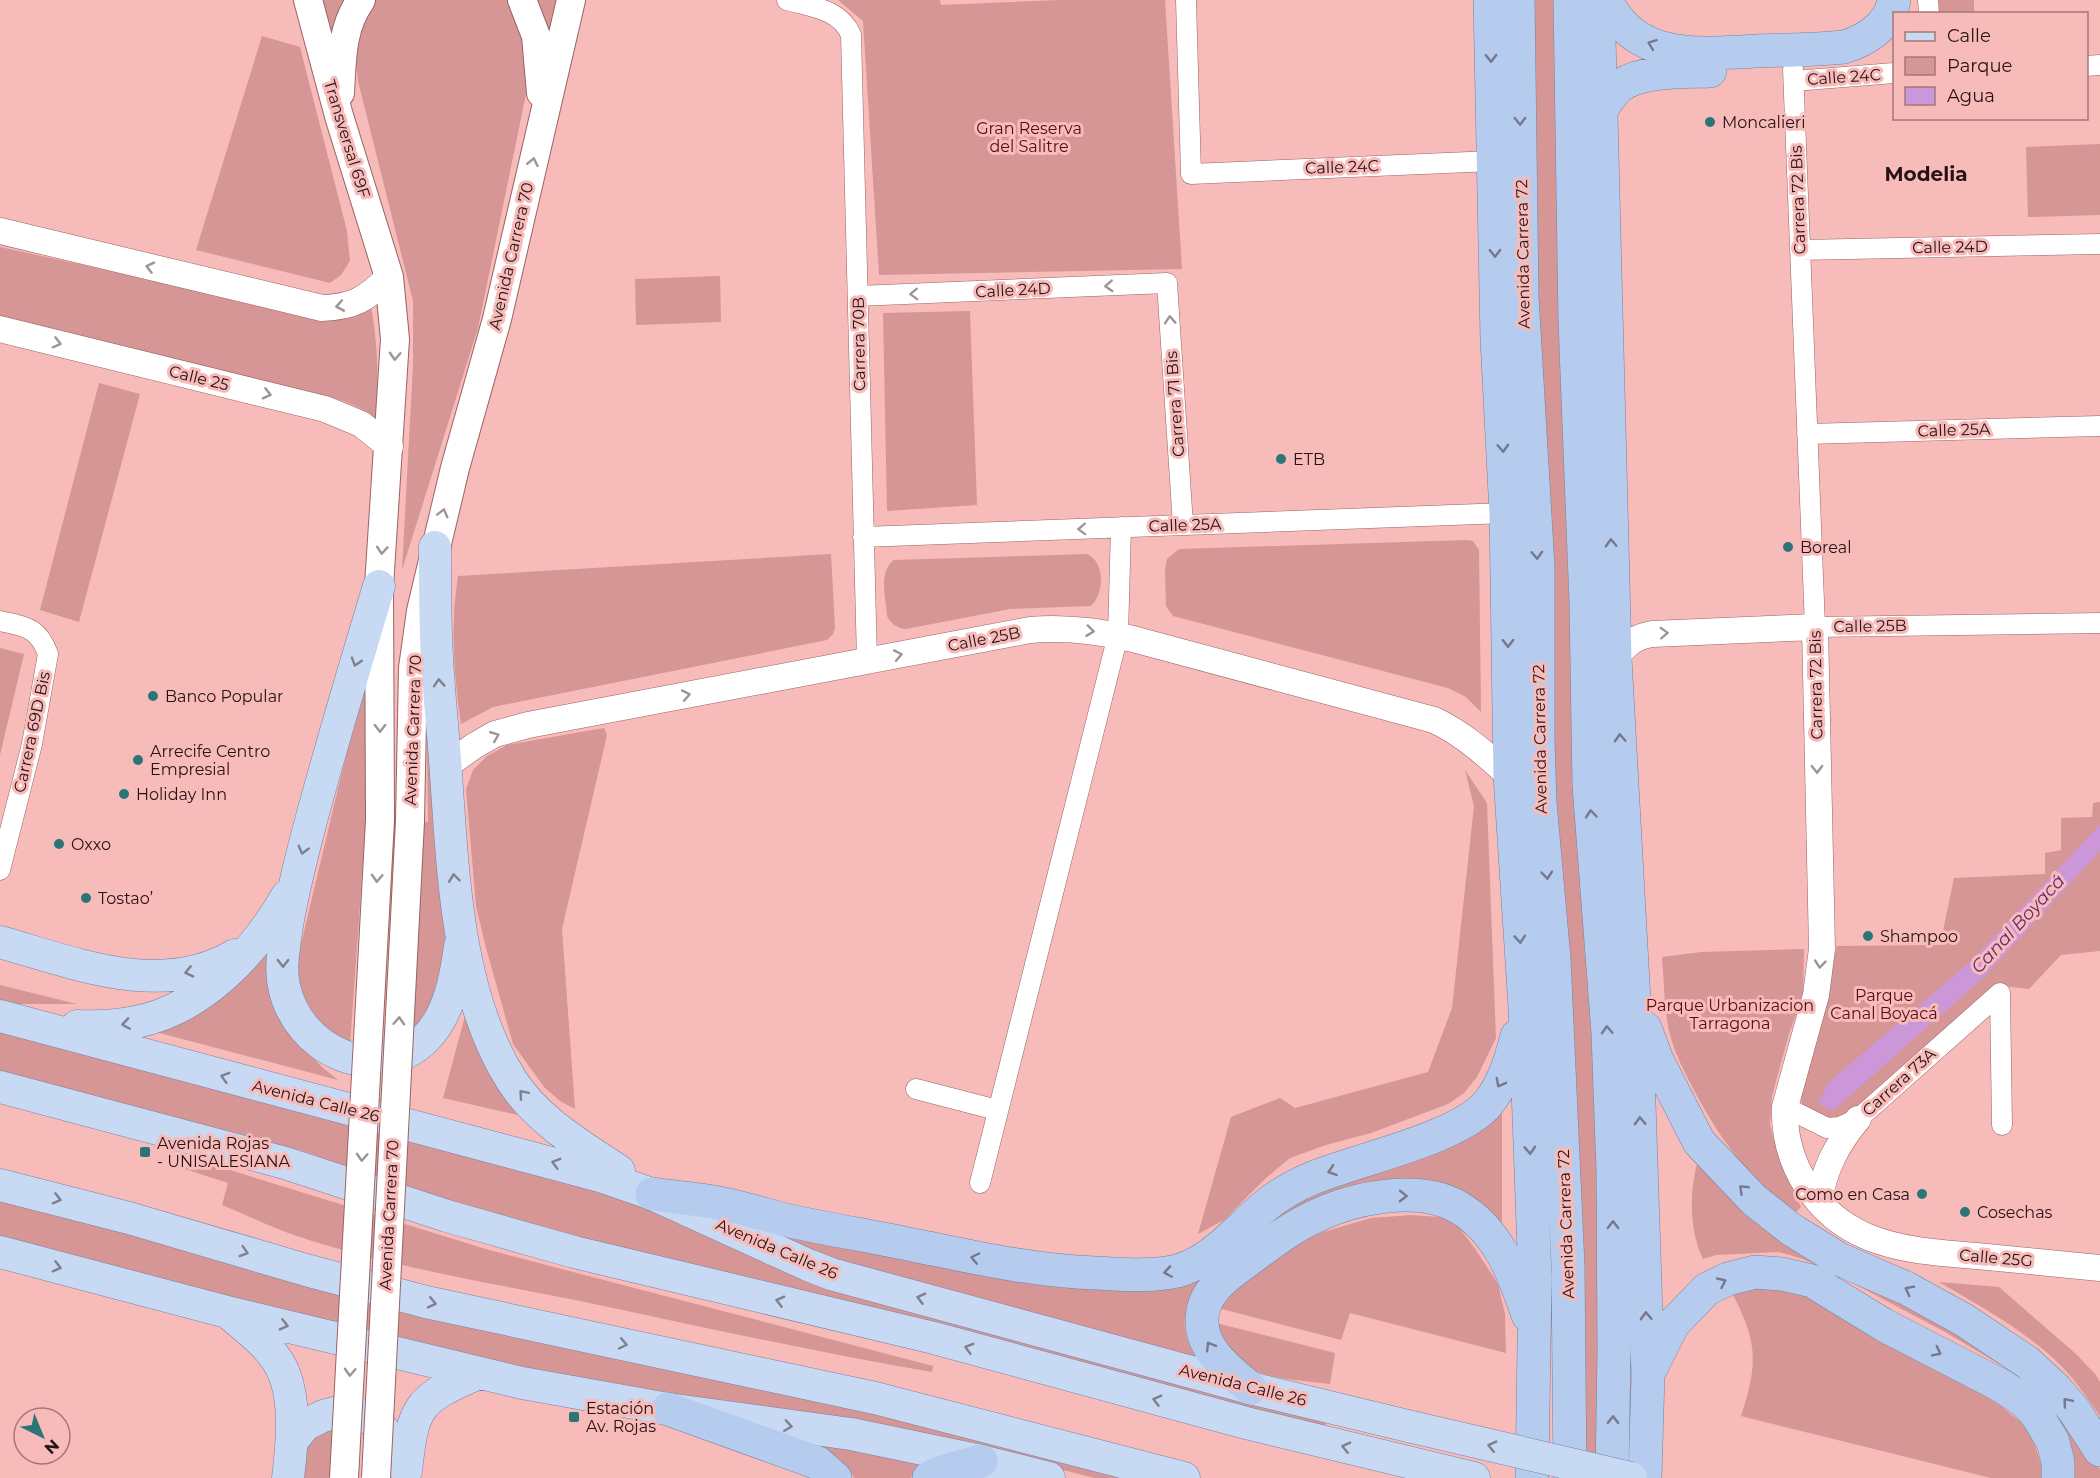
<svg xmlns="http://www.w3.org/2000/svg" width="2100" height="1478" viewBox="0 0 2100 1478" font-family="Montserrat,sans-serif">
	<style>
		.green { fill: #d59695 }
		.water { fill: #cc97d9 }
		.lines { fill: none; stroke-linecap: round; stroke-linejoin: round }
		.minor-casing { stroke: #996363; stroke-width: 21 }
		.tertiary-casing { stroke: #996363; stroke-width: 27 }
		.secondary-casing { stroke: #996363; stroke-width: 30 }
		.primary-casing { stroke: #78829f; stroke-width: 33 }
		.trunk-casing { stroke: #78829f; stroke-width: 34 }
		.minor { stroke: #fff; stroke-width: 20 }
		.tertiary { stroke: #fff; stroke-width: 26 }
		.secondary { stroke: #fff; stroke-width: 28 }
		.primary { stroke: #c8d9f3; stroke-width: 32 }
		.trunk { stroke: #b6ccef; stroke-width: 33 }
		.secondary-bridge-casing { stroke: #996363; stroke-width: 30; stroke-linecap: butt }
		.primary-bridge-casing { stroke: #78829f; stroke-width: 33; stroke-linecap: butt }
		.secondary-bridge { stroke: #fff; stroke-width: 28 }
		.primary-bridge { stroke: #c8d9f3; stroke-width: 32 }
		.oneway { stroke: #76788c }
		.oneway2 { stroke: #9e9495 }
		.oneway3 { stroke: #807f8e }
		.poi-dot { fill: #2b7579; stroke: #f7bbba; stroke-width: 2 }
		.labels { text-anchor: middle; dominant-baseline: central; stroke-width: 6; stroke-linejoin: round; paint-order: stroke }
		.street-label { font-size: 16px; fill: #271213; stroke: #f7bbba }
		.poi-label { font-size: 16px; fill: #271213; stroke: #f7bbba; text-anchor: start }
		.park-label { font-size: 16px; fill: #590915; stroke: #f7bbba }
		.water-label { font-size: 18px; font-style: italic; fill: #662674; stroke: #f7bbba }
		.quarter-label { font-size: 20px; font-weight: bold; fill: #271213; stroke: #f7bbba }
	</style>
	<rect width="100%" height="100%" fill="#f7bbba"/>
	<!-- green -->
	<path class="green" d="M318 0H345L328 39Z
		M373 0H509L525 30 527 89 478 328 402 570 413 365V301L358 81 354 45Z
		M535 0H559L549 38 544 17Z
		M838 0H940L941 5 1060 0H1165L1182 269 879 275 863 21Z
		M1527 0H1560L1599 1044 1604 1478H1578Z
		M1935 0H1974V13H1935Z
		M262 36 300 47 347 231 350 261 341 275 330 283 196 250Z
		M2100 144V215L2028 217 2026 147Z
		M0 247 337 320 356 315 371 307C378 346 379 378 375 418L360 408 343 401 0 316Z
		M720 276 721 322 636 325 635 279Z
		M970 311 977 505 887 511 883 313Z
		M99 383 140 394 79 622 40 610Z
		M1467 540 1473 541 1479 550 1481 712 1466 697 1448 688 1173 616 1166 606 1165 570 1167 559 1179 549Z
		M831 554 835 628 833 634 827 640 493 707 461 724C454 675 450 626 458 576Z
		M1086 554C1105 560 1105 593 1091 606L1010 609 906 629C897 628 891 624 887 616 886 598 878 571 894 560Z
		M0 648 24 654 0 755Z
		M367 667 366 818 350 1046 316 1025 295 986 297 961Z
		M426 678 448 948 441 996 410 1040 422 824 428 821Z
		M604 728 607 735 562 929 575 1109 560 1101 544 1087 513 1044 486 948 476 906 466 789 473 770 487 756 507 745Z
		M1465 770 1487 803 1496 1038 1477 1077 1464 1093 1448 1104 1371 1133 1326 1145 1290 1158 1266 1178 1224 1220 1198 1234 1231 1117 1280 1098 1295 1108 1428 1072 1452 1008 1474 806Z
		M2100 802V951L2061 955 2029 989 1996 985 1854 1111 1832 1123 1803 1106 1799 1093 1837 946 1940 945 1954 878 2045 874V853L2061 850V818L2092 817 2093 803Z
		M1804 949 1803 995 1789 1034 1772 1096 1770 1125 1780 1162 1801 1207 1794 1214C1747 1175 1722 1143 1694 1090 1684 1071 1674 1052 1669 1031 1664 1007 1664 981 1662 957L1701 952Z
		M266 951 267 970 310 1054 322 1067 338 1080 152 1031Z
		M0 985 77 1004H0Z
		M468 1005 527 1117 443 1098Z
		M0 1027 550 1173 1328 1419 1324 1428 470 1212 306 1152 0 1073Z
		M1502 1106V1231L1483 1205 1464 1191 1443 1184 1392 1180 1363 1182 1328 1194 1191 1297C1181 1324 1183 1335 1197 1359L831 1262 711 1206 1175 1283 1298 1202 1329 1187 1424 1157 1467 1139 1485 1126Z
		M188 1157 489 1250 933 1366 932 1372C814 1352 698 1326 580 1301 486 1282 390 1267 297 1236 272 1228 247 1215 222 1205L228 1183 185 1169Z
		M1698 1160 2007 1359 2078 1433 2100 1469V1478H2070L2029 1386 2001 1365 1945 1332 1830 1271 1803 1259 1779 1252 1716 1255 1703 1259C1689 1229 1689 1192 1698 1160Z
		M0 1199 694 1370 1144 1478H1094L995 1452 593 1384 438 1351 0 1241Z
		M1411 1215 1439 1217 1458 1226 1476 1250 1498 1284 1505 1314 1506 1353 1350 1313 1341 1340 1214 1307 1274 1255 1320 1233 1371 1218Z
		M1939 1282 1999 1287 2076 1354 2095 1374 2100 1382V1416C2091 1404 2083 1391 2073 1379 2039 1338 1985 1309 1939 1282Z
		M1757 1284 1790 1288 1892 1341 2000 1405 2024 1425 2035 1445 2042 1468V1478H1991L1741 1416C1758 1364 1758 1342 1732 1293Z
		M1212 1322 1335 1353 1330 1384C1303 1380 1254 1380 1236 1358 1227 1347 1220 1333 1212 1322Z
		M335 1423 331 1478H299L306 1445 313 1431Z
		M792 1439 871 1449 934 1465 910 1478H854L852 1474 824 1453Z"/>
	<!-- water -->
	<path class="water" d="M2100 825V851L1983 978 1836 1108 1828 1109 1819 1103 1828 1083 1970 962Z"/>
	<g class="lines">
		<!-- minor casing -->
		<g class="minor-casing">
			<path id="minor" d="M787 0C812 7 840 9 851 35L867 660
				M1186 0 1191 174 1493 161
				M1928 0 1929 14
				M2086 66 2100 65
				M1793 69 1815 627 2100 623
				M1794 81 1894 73
				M1800 250 2100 244
				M858 296 1167 283 1183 525
				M1807 434 2100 426
				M863 537 1506 513
				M0 621C26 627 38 627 48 654L32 744 0 870
				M2000 993 2002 1125
				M916 1089 997 1110
				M1785 1107 1827 1128 1840 1127 1858 1119 2000 993
				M980 1183 1118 635 1121 527"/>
		</g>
		<!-- tertiary casing -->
		<g class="tertiary-casing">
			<path id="tertiary" d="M0 231 322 308C354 307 366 299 389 277
				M0 329 325 409 361 424 390 447
				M1615 659C1625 645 1634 637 1652 634L1815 627 1822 949 1816 995 1785 1107C1783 1163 1815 1215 1868 1237 1902 1251 1941 1253 1977 1256 2018 1260 2059 1264 2100 1268
				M446 766 474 746 495 734 528 725 1030 630C1065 627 1099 631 1133 639L1434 720C1464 734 1486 755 1510 776
				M1819 1202C1824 1169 1837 1144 1858 1119"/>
		</g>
		<!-- secondary casing -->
		<g class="secondary-casing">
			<path id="secondary" d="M308 0 339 116 389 277 395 339 379 586 380 820
				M522 0 536 36 541 93
				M340 93C342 60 341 28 361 0
				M410 821 413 668 421 611 455 468 497 319 571 0"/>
		</g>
		<!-- primary casing -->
		<g class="primary-casing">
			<path id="primary" d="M435 547C435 576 435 605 436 634 437 680 443 727 446 774 453 873 457 995 512 1081 538 1121 580 1145 619 1171
				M379 586C356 663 333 739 312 817 302 855 292 892 286 932 284 949 280 968 284 986 297 1050 375 1088 426 1038 449 1015 456 977 460 946
				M0 942C75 963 161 999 235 955
				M0 1016 600 1176 652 1194 808 1265 831 1274 1250 1388 1412 1427
				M77 1026C97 1027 116 1026 136 1022 202 1009 255 952 287 896
				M0 1087 285 1163 447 1216 574 1252 934 1338 1246 1423 1474 1478
				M0 1185 129 1218 306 1270 426 1302 875 1398 1184 1478
				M0 1252 227 1312 522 1383 668 1409 851 1434 981 1461 1049 1478
				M232 1316C250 1331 270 1346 281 1367 297 1398 292 1445 288 1478
				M292 1441 305 1425 323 1416 346 1410 367 1416 383 1430 394 1444 406 1471
				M406 1471C413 1405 418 1399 479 1373"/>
		</g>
		<!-- trunk casing -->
		<g class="trunk-casing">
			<path id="trunk" d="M1490 0 1497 339 1506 513 1510 776 1525 1008 1535 1279 1532 1478
				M1518 0 1522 296 1538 567V739L1540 803 1554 959 1568 1266 1570 1478
				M1570 0 1575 321 1586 603 1589 785 1608 1033 1613 1171 1614 1350 1612 1478
				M1598 0 1615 659 1638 1073 1648 1375 1645 1478
				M1606 0C1635 62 1699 54 1756 51 1785 50 1815 50 1844 47 1867 40 1890 25 1894 0
				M1600 111C1606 103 1613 91 1621 85 1644 70 1684 72 1710 71
				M1645 1028 1657 1060 1699 1142 1754 1200 1792 1230 1839 1259 1906 1288 1964 1320 2027 1362 2056 1389 2074 1410 2100 1450
				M652 1194C674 1197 697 1199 719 1203 743 1208 766 1215 790 1221 832 1230 875 1237 918 1246 977 1258 1035 1271 1095 1273 1122 1274 1151 1277 1177 1271 1217 1260 1242 1222 1274 1199 1290 1188 1308 1179 1326 1173 1368 1157 1463 1136 1489 1102 1504 1083 1511 1059 1517 1036
				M1650 1370 1673 1324 1707 1289 1728 1279 1755 1272 1782 1274 1812 1281 1884 1325 2002 1386 2024 1401 2037 1415 2053 1442 2058 1462V1478
				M1250 1388C1229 1370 1201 1350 1202 1320 1202 1290 1230 1274 1251 1258 1270 1244 1290 1228 1312 1218 1351 1198 1418 1184 1458 1207 1498 1230 1514 1274 1528 1315
				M668 1409 818 1463 835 1478
				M929 1478 941 1472 981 1461"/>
		</g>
		<!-- minor -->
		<use href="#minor" class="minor"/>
		<!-- tertiary -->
		<use href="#tertiary" class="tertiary"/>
		<!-- secondary -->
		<use href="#secondary" class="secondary"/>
		<!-- primary -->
		<use href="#primary" class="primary"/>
		<!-- trunk -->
		<use href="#trunk" class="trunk"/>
		<!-- secondary-bridge casing -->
		<g class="secondary-bridge-casing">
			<path id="secondary-bridge" d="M344 1478 380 820
				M376 1478 410 821"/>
		</g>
		<!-- primary-bridge casing -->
		<g class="primary-bridge-casing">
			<path id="primary-bridge" d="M1412 1427 1631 1478"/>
		</g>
		<!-- secondary-bridge -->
		<use href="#secondary-bridge" class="secondary-bridge"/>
		<!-- primary-bridge -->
		<use href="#primary-bridge" class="primary-bridge"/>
	</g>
	<!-- one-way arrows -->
	<defs><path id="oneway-chevron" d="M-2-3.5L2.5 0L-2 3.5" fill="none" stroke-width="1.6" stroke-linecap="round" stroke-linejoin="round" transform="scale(1.5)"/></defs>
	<g class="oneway">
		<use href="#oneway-chevron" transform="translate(1652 44) rotate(-159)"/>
		<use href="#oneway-chevron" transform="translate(1491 58) rotate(89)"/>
		<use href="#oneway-chevron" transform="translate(1520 121) rotate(89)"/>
		<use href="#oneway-chevron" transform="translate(1495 253) rotate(89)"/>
		<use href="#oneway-chevron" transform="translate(1503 448) rotate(87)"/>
		<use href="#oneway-chevron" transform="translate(1611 543) rotate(-92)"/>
		<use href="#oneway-chevron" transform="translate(1537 555) rotate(87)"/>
		<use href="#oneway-chevron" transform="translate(1508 643) rotate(89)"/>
		<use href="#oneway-chevron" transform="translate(1620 738) rotate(-93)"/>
		<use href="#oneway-chevron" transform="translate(1591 814) rotate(-95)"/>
		<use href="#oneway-chevron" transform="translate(1547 875) rotate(85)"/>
		<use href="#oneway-chevron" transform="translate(1520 939) rotate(86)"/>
		<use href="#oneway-chevron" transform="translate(1607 1030) rotate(-93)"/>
		<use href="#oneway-chevron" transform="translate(1500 1083) rotate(118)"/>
		<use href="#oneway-chevron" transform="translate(1640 1121) rotate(-92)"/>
		<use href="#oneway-chevron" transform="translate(1530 1150) rotate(87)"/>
		<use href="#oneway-chevron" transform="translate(1332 1171) rotate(161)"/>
		<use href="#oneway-chevron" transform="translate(1743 1189) rotate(-136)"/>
		<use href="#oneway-chevron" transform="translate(1403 1196) rotate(1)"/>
		<use href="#oneway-chevron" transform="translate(1613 1225) rotate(-90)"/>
		<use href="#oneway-chevron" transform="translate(975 1258) rotate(-168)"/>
		<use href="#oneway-chevron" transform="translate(1168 1272) rotate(171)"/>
		<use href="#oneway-chevron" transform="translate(1722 1282) rotate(-25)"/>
		<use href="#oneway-chevron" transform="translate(1909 1290) rotate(-153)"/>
		<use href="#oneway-chevron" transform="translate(1646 1316) rotate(-92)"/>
		<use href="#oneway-chevron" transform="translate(1210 1346) rotate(-121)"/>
		<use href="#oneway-chevron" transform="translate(1937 1352) rotate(27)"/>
		<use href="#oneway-chevron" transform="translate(2067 1402) rotate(-130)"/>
		<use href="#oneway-chevron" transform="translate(1613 1420) rotate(-89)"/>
	</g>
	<g class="oneway2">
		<use href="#oneway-chevron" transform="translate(533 162) rotate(-77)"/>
		<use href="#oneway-chevron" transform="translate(150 267) rotate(-166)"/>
		<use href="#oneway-chevron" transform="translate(1109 286) rotate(177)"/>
		<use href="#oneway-chevron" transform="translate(914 294) rotate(178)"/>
		<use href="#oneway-chevron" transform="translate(340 306) rotate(170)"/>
		<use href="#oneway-chevron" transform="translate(1170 320) rotate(-94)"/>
		<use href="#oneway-chevron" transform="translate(57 343) rotate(14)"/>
		<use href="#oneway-chevron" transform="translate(395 356) rotate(93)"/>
		<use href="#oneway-chevron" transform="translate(267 394) rotate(14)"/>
		<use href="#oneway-chevron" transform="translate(443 513) rotate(-76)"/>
		<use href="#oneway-chevron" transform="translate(1082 529) rotate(178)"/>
		<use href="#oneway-chevron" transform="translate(382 550) rotate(94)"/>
		<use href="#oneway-chevron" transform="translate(1090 631) rotate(7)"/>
		<use href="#oneway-chevron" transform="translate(1664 633) rotate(-2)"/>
		<use href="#oneway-chevron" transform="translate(898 655) rotate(-11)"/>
		<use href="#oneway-chevron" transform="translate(686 695) rotate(-11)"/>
		<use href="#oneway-chevron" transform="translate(380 728) rotate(90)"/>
		<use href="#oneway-chevron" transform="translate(495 736) rotate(-22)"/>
		<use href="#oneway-chevron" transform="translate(1817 769) rotate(89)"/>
		<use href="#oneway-chevron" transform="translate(377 878) rotate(93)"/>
		<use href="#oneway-chevron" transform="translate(1820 964) rotate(96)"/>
		<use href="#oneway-chevron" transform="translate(399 1021) rotate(-87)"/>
		<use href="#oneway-chevron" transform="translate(362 1157) rotate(93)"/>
		<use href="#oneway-chevron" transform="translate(350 1372) rotate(93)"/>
	</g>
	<g class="oneway3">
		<use href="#oneway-chevron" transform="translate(356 662) rotate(107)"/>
		<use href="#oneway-chevron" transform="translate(439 683) rotate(-94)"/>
		<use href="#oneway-chevron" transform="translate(303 850) rotate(105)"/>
		<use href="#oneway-chevron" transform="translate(454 878) rotate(-97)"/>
		<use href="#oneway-chevron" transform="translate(283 963) rotate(90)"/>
		<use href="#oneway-chevron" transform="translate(189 972) rotate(167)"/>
		<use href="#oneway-chevron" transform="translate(126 1024) rotate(171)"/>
		<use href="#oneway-chevron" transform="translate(225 1077) rotate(-164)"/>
		<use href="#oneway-chevron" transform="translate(523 1094) rotate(-131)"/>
		<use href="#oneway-chevron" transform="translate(556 1163) rotate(-164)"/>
		<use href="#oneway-chevron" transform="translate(57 1199) rotate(14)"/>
		<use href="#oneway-chevron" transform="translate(244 1252) rotate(17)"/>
		<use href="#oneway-chevron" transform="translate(57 1267) rotate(15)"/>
		<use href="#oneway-chevron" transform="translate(921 1298) rotate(-165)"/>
		<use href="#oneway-chevron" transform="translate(780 1301) rotate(-166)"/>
		<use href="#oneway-chevron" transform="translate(432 1303) rotate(13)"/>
		<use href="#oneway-chevron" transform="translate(284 1325) rotate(13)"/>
		<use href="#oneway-chevron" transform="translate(623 1344) rotate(12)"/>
		<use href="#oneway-chevron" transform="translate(969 1348) rotate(-164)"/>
		<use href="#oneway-chevron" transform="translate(1157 1400) rotate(-165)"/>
		<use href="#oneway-chevron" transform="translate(788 1426) rotate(8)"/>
		<use href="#oneway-chevron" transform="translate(1492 1446) rotate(-167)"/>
		<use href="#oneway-chevron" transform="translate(1346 1447) rotate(-167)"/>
	</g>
	<!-- markers -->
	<g class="poi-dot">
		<circle cx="1710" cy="122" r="6"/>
		<circle cx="1281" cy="459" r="6"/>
		<circle cx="1788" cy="547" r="6"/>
		<circle cx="153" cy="696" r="6"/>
		<circle cx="138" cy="760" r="6"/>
		<circle cx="124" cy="794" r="6"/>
		<circle cx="59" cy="844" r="6"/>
		<circle cx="86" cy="898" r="6"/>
		<circle cx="1868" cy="936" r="6"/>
		<rect x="139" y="1146" width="12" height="12" rx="3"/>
		<circle cx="1922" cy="1194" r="6"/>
		<circle cx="1965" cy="1212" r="6"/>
		<rect x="568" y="1411" width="12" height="12" rx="3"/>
	</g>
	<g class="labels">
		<!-- street labels -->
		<g class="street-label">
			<text transform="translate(1844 77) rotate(-4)">Calle 24C</text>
			<text transform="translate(347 139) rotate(73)">Transversal 69F</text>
			<text transform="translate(1342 167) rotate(-2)">Calle 24C</text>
			<text transform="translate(1798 200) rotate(-92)">Carrera 72 Bis</text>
			<text transform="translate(1950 247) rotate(-1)">Calle 24D</text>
			<text transform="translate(1523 254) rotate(-91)">Avenida Carrera 72</text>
			<text transform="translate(511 256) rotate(-77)">Avenida Carrera 70</text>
			<text transform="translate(1013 290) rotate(-3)">Calle 24D</text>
			<text transform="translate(859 344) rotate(-91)">Carrera 70B</text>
			<text transform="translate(199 378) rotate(14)">Calle 25</text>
			<text transform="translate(1175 404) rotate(-94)">Carrera 71 Bis</text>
			<text transform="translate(1954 430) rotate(-2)">Calle 25A</text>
			<text transform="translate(1185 525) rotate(-2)">Calle 25A</text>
			<text transform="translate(1870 626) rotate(-1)">Calle 25B</text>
			<text transform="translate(984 639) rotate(-11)">Calle 25B</text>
			<text transform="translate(1816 685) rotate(-91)">Carrera 72 Bis</text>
			<text transform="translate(413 730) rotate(-88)">Avenida Carrera 70</text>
			<text transform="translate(32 732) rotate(-78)">Carrera 69D Bis</text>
			<text transform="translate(1540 739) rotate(-91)">Avenida Carrera 72</text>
			<text transform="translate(1899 1082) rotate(-42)">Carrera 73A</text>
			<text transform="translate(316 1101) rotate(14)">Avenida Calle 26</text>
			<text transform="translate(389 1215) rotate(-87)">Avenida Carrera 70</text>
			<text transform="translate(1566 1224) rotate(-92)">Avenida Carrera 72</text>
			<text transform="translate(777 1249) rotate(23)">Avenida Calle 26</text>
			<text transform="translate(1996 1258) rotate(5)">Calle 25G</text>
			<text transform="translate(1243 1385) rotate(14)">Avenida Calle 26</text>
		</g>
		<!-- poi labels -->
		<g class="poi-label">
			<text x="1722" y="122">Moncalieri</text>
			<text x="1293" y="459">ETB</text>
			<text x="1800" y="547">Boreal</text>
			<text x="165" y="696">Banco Popular</text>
			<text x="150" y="751">Arrecife Centro<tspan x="150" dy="18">Empresial</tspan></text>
			<text x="136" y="794">Holiday Inn</text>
			<text x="71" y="844">Oxxo</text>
			<text x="98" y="898">Tostao’</text>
			<text x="1880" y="936">Shampoo</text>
			<text x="157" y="1143">Avenida Rojas<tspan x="157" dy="18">- UNISALESIANA</tspan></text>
			<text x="1910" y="1194" text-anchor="end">Como en Casa</text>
			<text x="1977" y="1212">Cosechas</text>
			<text x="586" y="1408">Estación<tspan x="586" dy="18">Av. Rojas</tspan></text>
		</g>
		<!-- park labels -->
		<g class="park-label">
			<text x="1029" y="128">Gran Reserva<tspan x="1029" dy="18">del Salitre</tspan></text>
			<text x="1884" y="995">Parque<tspan x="1884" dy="18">Canal Boyacá</tspan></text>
			<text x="1730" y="1005">Parque Urbanizacion<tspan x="1730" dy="18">Tarragona</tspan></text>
		</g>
		<!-- water labels -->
		<g class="water-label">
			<text transform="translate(2018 924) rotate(-47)">Canal Boyacá</text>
		</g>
		<!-- quarter labels -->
		<g class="quarter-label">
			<text x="1926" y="174">Modelia</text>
		</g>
	</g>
	<!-- legend -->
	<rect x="1893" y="12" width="195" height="108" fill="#f7bbba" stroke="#a47777" stroke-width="1.5"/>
	<rect x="1905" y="32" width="30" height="9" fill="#c8d9f3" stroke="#a47777" stroke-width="1.5"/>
	<text x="1947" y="42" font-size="18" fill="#271213">Calle</text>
	<rect x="1905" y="57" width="30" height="18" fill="#d59695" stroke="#a47777" stroke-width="1.5"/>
	<text x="1947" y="72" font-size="18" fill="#271213">Parque</text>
	<rect x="1905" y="87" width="30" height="18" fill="#cc97d9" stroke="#a47777" stroke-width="1.5"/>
	<text x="1947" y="102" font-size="18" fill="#271213">Agua</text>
	<!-- north arrow -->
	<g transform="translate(42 1436) rotate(137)"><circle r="28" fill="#f7bbba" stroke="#a47777" stroke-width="1.5"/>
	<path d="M0-4.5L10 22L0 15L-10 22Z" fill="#2b7579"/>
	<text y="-9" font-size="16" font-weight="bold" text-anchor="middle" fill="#271213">N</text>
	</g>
</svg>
